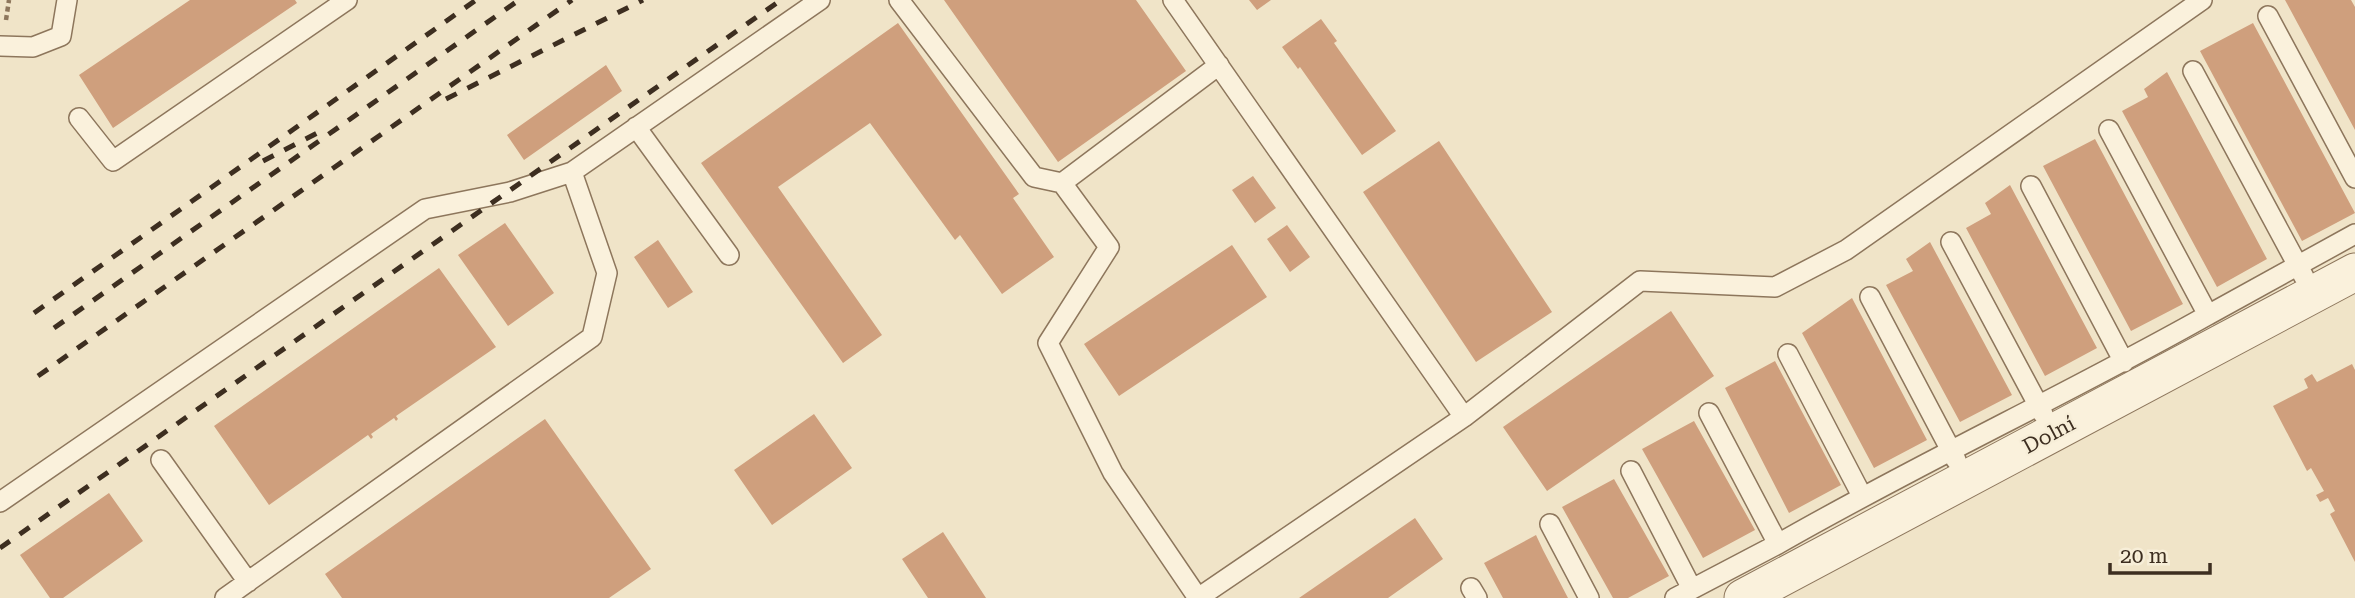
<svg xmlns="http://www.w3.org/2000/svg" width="2355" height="598" viewBox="0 0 2355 598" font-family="'Roboto Serif',serif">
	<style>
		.building { fill: #cf9f7d }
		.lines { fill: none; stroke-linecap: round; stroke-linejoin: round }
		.lane-casing { stroke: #8d765c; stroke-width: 22 }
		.street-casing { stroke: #8d765c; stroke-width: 39 }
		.path { stroke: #8d765c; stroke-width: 4.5; stroke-dasharray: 5 3.5; stroke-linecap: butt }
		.lane { stroke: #faf1dc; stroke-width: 19 }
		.street { stroke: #faf1dc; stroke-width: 37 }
		.rail { stroke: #3d2e20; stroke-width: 5; stroke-dasharray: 12 12; stroke-linecap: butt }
		.labels { text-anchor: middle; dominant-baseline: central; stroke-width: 5; stroke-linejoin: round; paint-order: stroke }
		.street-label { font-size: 21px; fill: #3d2e20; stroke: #f7eed8 }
	</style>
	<rect width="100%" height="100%" fill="#f0e4c8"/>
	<!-- building -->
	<path class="building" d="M190 0H295L297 3 113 128 79 75Z
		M944 0H1136L1186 71 1058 162Z
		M1249 0H1271L1257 10Z
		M2285 0H2351L2355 7V130Z
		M1321 19 1337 41 1334 43 1396 131 1362 155 1300 67 1298 69 1282 47Z
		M898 23 1019 194 1013 198 1054 257 1002 294 960 235 955 240 870 123 778 187 882 335 843 363 701 163Z
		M2253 23 2355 213 2302 241 2200 51Z
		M606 65 622 91 524 160 507 135Z
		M2167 72 2267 259 2217 287 2122 111 2148 97 2144 89Z
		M2095 139 2183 304 2131 331 2043 166Z
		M1439 141 1552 312 1476 362 1363 192Z
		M1253 176 1276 208 1255 223 1232 190Z
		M2010 185 2097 348 2045 376 1966 228 1991 214 1985 203Z
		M505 223 554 293 508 326 458 255Z
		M1287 225 1310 257 1290 272 1267 239Z
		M658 240 693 292 668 308 634 257Z
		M1930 242 2012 395 1960 422 1886 285 1913 271 1906 259Z
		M1232 245 1267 297 1119 396 1084 344Z
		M439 268 496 347 396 416 398 419 396 421 394 418 371 434 373 437 371 439 368 435 269 505 214 426Z
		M1852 298 1927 440 1874 468 1802 333Z
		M1671 311 1714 376 1547 491 1503 427Z
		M1775 361 1841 485 1789 513 1725 388Z
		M2352 364 2355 370V562L2330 514 2335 511 2328 498 2320 502 2316 495 2324 491 2311 468 2307 471 2273 406 2308 388 2304 379 2312 374 2317 382Z
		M814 414 852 468 772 525 734 470Z
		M545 419 651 569 609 598H342L325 574Z
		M1694 421 1755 530 1703 558 1642 449Z
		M1614 479 1669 576 1628 598H1613L1562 507Z
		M109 493 143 541 63 598H50L20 555Z
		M1415 518 1443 559 1388 598H1299Z
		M943 532 986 598H928L902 559Z
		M1536 535 1543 550 1568 598H1503L1484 563Z"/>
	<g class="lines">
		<!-- lane casing -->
		<g class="lane-casing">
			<path id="lane" d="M899 0 1034 177 1062 183 1219 65
				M1173 0 1464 417 1640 281 1775 287 1846 250 2202 0
				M2268 16 2355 178
				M0 46 33 47 61 36 67 0
				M2193 71 2304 277
				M79 118 113 161 347 0
				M636 127 729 255
				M2109 130 2208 315 2355 234
				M1062 183 1109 247 1048 343 1113 473 1198 598 1464 417
				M2031 186 2124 362
				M1951 242 2043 414
				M1870 297 1956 460
				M1788 354 1862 496
				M1709 413 1778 544C1919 463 2066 395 2208 315
				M161 460 248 582
				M1631 471 1692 589
				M0 502 425 209 510 192 572 172 820 0
				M1550 524 1589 598
				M1471 588 1477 598
				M225 598 592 337 607 273 572 172
				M1675 598 1778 544"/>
		</g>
		<!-- street casing -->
		<g class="street-casing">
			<path id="street" d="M1743 598 2355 272"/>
		</g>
		<!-- path -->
		<path class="path" d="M6 20 9 0"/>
		<!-- lane -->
		<use href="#lane" class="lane"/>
		<!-- street -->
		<use href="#street" class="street"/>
		<!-- rail -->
		<path class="rail" d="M446 99 643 0
			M263 161 319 132
			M34 313 476 0
			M54 328 519 0
			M38 376 572 0
			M0 548 781 0"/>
	</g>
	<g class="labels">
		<!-- street labels -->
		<g class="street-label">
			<text transform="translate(2049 435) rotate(-28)">Dolní</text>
		</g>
	</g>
	<!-- scale -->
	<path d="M2110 563v10h100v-10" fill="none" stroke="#3d2e20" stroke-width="3.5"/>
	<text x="2120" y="563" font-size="21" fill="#3d2e20" stroke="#f7eed8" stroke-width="5" paint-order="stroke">20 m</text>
</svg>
